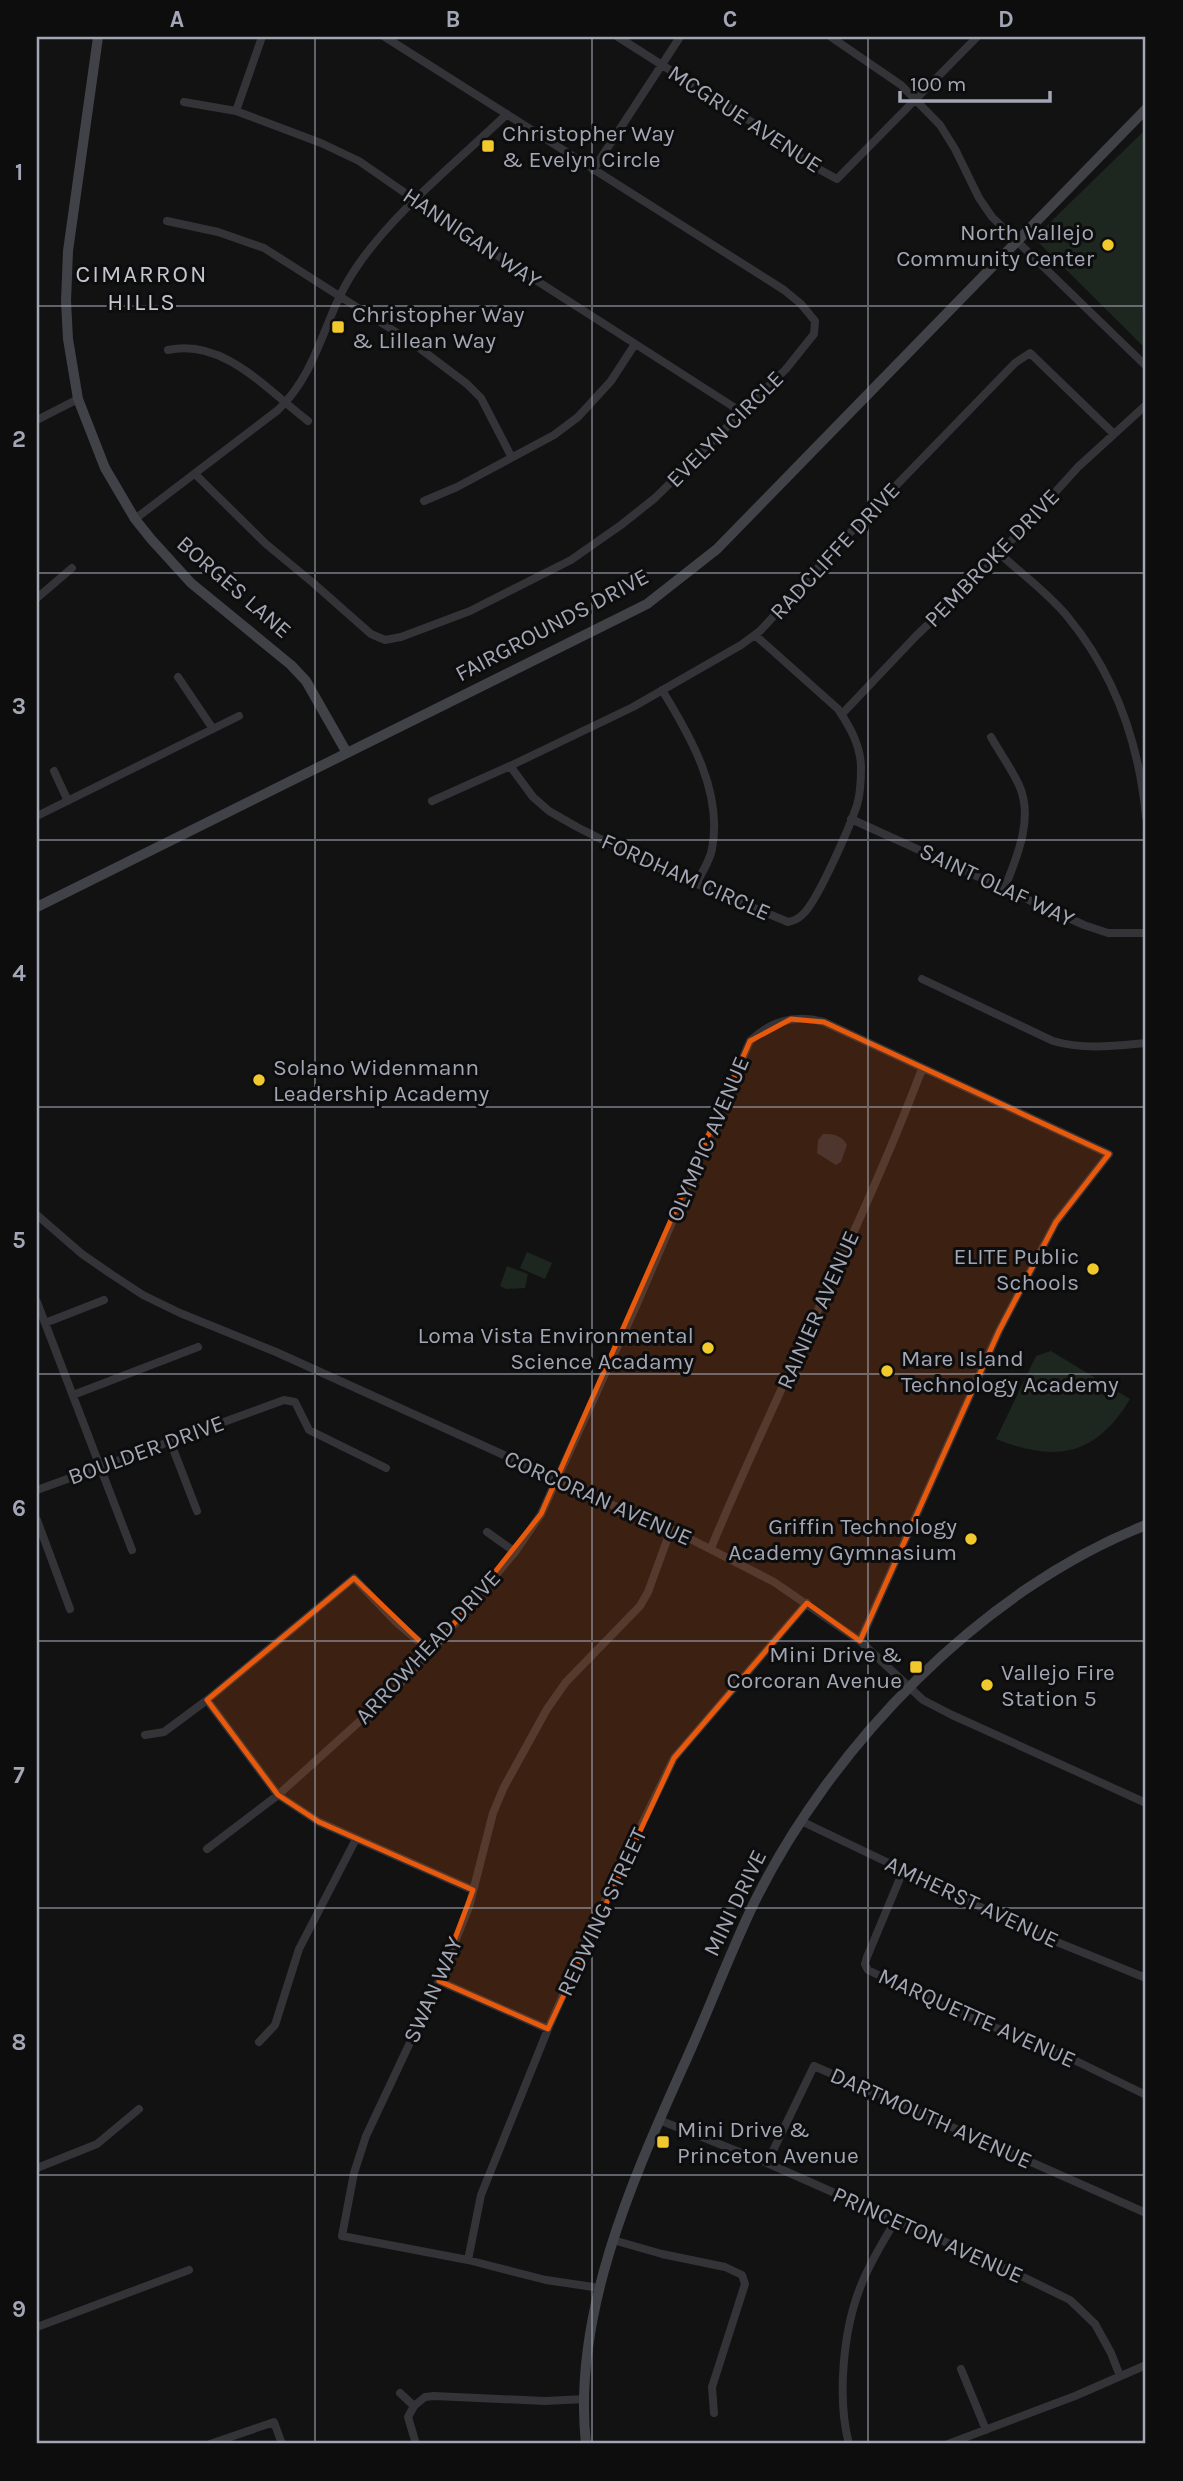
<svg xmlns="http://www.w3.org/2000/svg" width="1183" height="2481" viewBox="0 0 1183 2481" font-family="Karla,sans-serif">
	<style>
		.green { fill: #1e2620 }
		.water { fill: #282e37 }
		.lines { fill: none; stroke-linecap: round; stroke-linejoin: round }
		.street { stroke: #333338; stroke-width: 8 }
		.secondary { stroke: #414248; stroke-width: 10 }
		.marked { fill: #e8590c; fill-opacity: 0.2; stroke: #e8590c; stroke-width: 5; stroke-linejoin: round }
		.grid { fill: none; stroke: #a3a6b4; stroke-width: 2; stroke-opacity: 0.55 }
		.poi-dot { fill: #f1c92c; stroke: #0d0d0e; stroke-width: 2.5 }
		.labels { text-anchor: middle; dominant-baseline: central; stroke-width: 6; stroke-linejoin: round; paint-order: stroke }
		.street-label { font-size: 23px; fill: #a3a6b4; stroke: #0d0d0e }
		.poi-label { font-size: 23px; fill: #a3a6b4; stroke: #0d0d0e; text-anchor: start }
		.neighbourhood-label { font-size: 24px; letter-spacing: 2px; fill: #c4c6d0; stroke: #0d0d0e }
		.neatline { fill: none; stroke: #a3a6b4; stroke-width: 2.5 }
		.grid-label { font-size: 23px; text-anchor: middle; font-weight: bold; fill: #a3a6b4 }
	</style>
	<rect width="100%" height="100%" fill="#121213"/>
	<!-- green -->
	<path class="green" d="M1146 129V349L1034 238Z
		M527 1252 552 1263 545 1279 520 1268Z
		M507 1266 528 1274 525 1288 506 1289 500 1286Z
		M1051 1351 1130 1399C1096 1456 1055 1463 996 1439L1036 1356Z"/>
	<!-- water -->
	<path class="water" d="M823 1134C833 1134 842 1135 847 1145L841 1162 836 1165 817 1153 818 1140Z"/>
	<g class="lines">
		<!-- street -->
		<path class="street" d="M618 37 763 129 813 166 837 179 977 37
			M831 37 901 85 940 125 955 149 979 198 992 217 1146 366
			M184 102 236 111 321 143 359 161 470 238 743 413
			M236 111 262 37
			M593 170 680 37
			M167 221 218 232 264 248 410 341 467 384 481 398 511 456
			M168 350C224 338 267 390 308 421
			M37 420 78 399
			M195 474 266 544 312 582 371 634 385 640 401 637 470 611 571 560 621 525 655 498 786 369 814 334 815 321 801 304 784 290 385 37
			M424 501 457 487 554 435 578 417 611 381 635 344
			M135 519 278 410C320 369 323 318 354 271 390 215 458 161 507 114
			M1000 554C1022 574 1048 593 1067 616 1115 674 1139 743 1146 817
			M37 598 72 568
			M178 677 213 729
			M662 690C691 737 723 793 712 849 710 861 701 874 696 884
			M842 714 916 636 984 571 1078 467 1146 405
			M991 737C1000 753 1011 768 1019 785 1034 818 1017 857 1005 887
			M510 766 533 797 549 811 577 827 654 866 788 922C793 921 798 919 802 915 817 903 850 826 857 805 860 795 861 779 861 768 861 746 850 727 838 709L755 635
			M54 771 68 801
			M432 801 510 766 633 707 741 645 760 631 848 535 1015 363 1030 353 1114 434
			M37 816 239 716
			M851 819 1084 925 1108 933H1146
			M922 979 1053 1041C1085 1050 1114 1046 1146 1043
			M37 1215 82 1254 111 1274 143 1295 180 1313 276 1352 515 1460 556 1482 671 1529 774 1582 860 1641 923 1700 952 1715 1146 1803
			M37 1302 132 1550
			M45 1323 104 1300
			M73 1395 198 1347
			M170 1441 197 1511
			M37 1490 284 1400 295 1402 309 1430 386 1468
			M37 1520 70 1609
			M487 1532 515 1552
			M711 1548C778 1387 860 1232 922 1069
			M207 1700 278 1795 319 1822 473 1890
			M145 1735 164 1732 207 1700 354 1578 396 1622 430 1651
			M801 1821 1037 1934 1146 1978
			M207 1849 278 1795 391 1693 441 1640 515 1552 541 1514 636 1306 750 1041C771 1021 796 1014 824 1022L1109 1154 1056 1222 999 1331 860 1641
			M903 1871 867 1957 865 1964 868 1970 945 2007 1072 2059 1146 2095
			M439 1981 548 2029
			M259 2042 275 2025 299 1949 356 1839
			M659 2120 767 2163 1013 2272 1070 2300 1095 2324 1111 2353 1120 2376
			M767 2163 814 2066 1146 2213
			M37 2168 97 2144 139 2109
			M613 2240 662 2254 725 2267 742 2275 745 2284 712 2387 714 2413
			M468 2260 481 2195 548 2029 607 1896 674 1758 807 1603
			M600 2288 546 2280 468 2260 342 2236 354 2173 366 2136 439 1981 469 1907 493 1813 504 1787 547 1709 566 1682 640 1606 648 1592 671 1529
			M37 2327 189 2270
			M961 2369 986 2430
			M400 2393 414 2406
			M210 2444 274 2422 282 2444
			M416 2444 408 2417 414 2406 425 2397 434 2396 545 2401 585 2399
			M849 2444C837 2399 843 2331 860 2288 869 2264 883 2241 896 2220
			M948 2444 1075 2396 1146 2365"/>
		<!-- secondary -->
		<path class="secondary" d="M98 37 68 251 66 301 68 339 78 399 105 468 135 519 151 539 191 583 291 665 306 681 347 753
			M37 907 647 604 717 549 1146 109
			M586 2444C572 2316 631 2183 682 2069 707 2015 728 1957 754 1903 831 1746 982 1589 1146 1525"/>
	</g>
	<!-- marked area -->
	<path class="marked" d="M791 1019 824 1022 1109 1154 1056 1222 999 1331 860 1641 807 1603 674 1758 548 2029 439 1981 473 1890 319 1822 278 1795 207 1700 354 1578 430 1651 441 1640 541 1514 750 1041Z"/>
	<!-- grid -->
	<path class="grid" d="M315 37V2444M592 37V2444M868 37V2444M37 306H1146M37 573H1146M37 840H1146M37 1107H1146M37 1374H1146M37 1641H1146M37 1908H1146M37 2175H1146"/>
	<!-- markers -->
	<g class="poi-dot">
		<rect x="481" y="139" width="14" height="14" rx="3.5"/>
		<circle cx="1108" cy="245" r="7"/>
		<rect x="331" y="320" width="14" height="14" rx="3.5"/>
		<circle cx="259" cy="1080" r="7"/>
		<circle cx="1093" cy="1269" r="7"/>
		<circle cx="708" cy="1348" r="7"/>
		<circle cx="887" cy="1371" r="7"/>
		<circle cx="971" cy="1539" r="7"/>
		<rect x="909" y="1660" width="14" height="14" rx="3.5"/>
		<circle cx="987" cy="1685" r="7"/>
		<rect x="656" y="2135" width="14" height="14" rx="3.5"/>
	</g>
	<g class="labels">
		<!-- street labels -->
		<g class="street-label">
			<text transform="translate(745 119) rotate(33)">MCGRUE AVENUE</text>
			<text transform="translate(472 238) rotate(34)">HANNIGAN WAY</text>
			<text transform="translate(725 429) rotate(-45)">EVELYN CIRCLE</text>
			<text transform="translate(835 551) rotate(-47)">RADCLIFFE DRIVE</text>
			<text transform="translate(992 558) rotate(-46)">PEMBROKE DRIVE</text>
			<text transform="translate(234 587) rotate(41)">BORGES LANE</text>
			<text transform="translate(552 625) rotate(-28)">FAIRGROUNDS DRIVE</text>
			<text transform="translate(686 877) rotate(24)">FORDHAM CIRCLE</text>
			<text transform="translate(997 885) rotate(25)">SAINT OLAF WAY</text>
			<text transform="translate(708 1139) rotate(-67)">OLYMPIC AVENUE</text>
			<text transform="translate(818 1310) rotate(-66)">RAINIER AVENUE</text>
			<text transform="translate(146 1450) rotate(-20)">BOULDER DRIVE</text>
			<text transform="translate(598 1498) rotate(24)">CORCORAN AVENUE</text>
			<text transform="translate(428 1647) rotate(-47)">ARROWHEAD DRIVE</text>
			<text transform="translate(972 1902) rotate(25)">AMHERST AVENUE</text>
			<text transform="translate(735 1903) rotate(-64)">MINI DRIVE</text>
			<text transform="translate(602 1912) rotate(-65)">REDWING STREET</text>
			<text transform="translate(433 1990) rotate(-66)">SWAN WAY</text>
			<text transform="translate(977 2018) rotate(24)">MARQUETTE AVENUE</text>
			<text transform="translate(931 2118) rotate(24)">DARTMOUTH AVENUE</text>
			<text transform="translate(928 2235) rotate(24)">PRINCETON AVENUE</text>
		</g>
		<!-- poi labels -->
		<g class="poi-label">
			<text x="502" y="133">Christopher Way<tspan x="502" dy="26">&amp; Evelyn Circle</tspan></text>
			<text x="1094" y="232" text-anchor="end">North Vallejo<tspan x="1094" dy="26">Community Center</tspan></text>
			<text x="352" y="314">Christopher Way<tspan x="352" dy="26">&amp; Lillean Way</tspan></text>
			<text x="273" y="1067">Solano Widenmann<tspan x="273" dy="26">Leadership Academy</tspan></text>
			<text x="1079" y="1256" text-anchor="end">ELITE Public<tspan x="1079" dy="26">Schools</tspan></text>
			<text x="694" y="1335" text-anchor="end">Loma Vista Environmental<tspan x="694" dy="26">Science Acadamy</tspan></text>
			<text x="901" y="1358">Mare Island<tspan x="901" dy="26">Technology Academy</tspan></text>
			<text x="957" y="1526" text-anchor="end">Griffin Technology<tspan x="957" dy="26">Academy Gymnasium</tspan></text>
			<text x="902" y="1654" text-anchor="end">Mini Drive &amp;<tspan x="902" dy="26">Corcoran Avenue</tspan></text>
			<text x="1001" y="1672">Vallejo Fire<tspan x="1001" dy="26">Station 5</tspan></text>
			<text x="677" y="2129">Mini Drive &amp;<tspan x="677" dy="26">Princeton Avenue</tspan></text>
		</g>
		<!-- neighbourhood labels -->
		<g class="neighbourhood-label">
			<text x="142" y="274">CIMARRON<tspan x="142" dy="28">HILLS</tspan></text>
		</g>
	</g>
	<!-- border -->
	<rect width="1183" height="2481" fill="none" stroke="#0d0d0e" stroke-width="77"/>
	<!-- scale -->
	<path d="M900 91v10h150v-10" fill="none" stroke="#a3a6b4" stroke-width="3.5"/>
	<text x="910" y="91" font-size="21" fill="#a3a6b4" stroke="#0d0d0e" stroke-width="5" paint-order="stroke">100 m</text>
	<rect x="38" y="38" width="1106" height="2404" class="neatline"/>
	<g class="grid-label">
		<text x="177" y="27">A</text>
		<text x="453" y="27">B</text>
		<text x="730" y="27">C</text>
		<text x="1006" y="27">D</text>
		<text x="19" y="180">1</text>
		<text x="19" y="447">2</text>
		<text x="19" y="714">3</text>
		<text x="19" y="981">4</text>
		<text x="19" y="1248">5</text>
		<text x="19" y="1516">6</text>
		<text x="19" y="1783">7</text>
		<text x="19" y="2050">8</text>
		<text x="19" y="2317">9</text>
	</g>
</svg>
